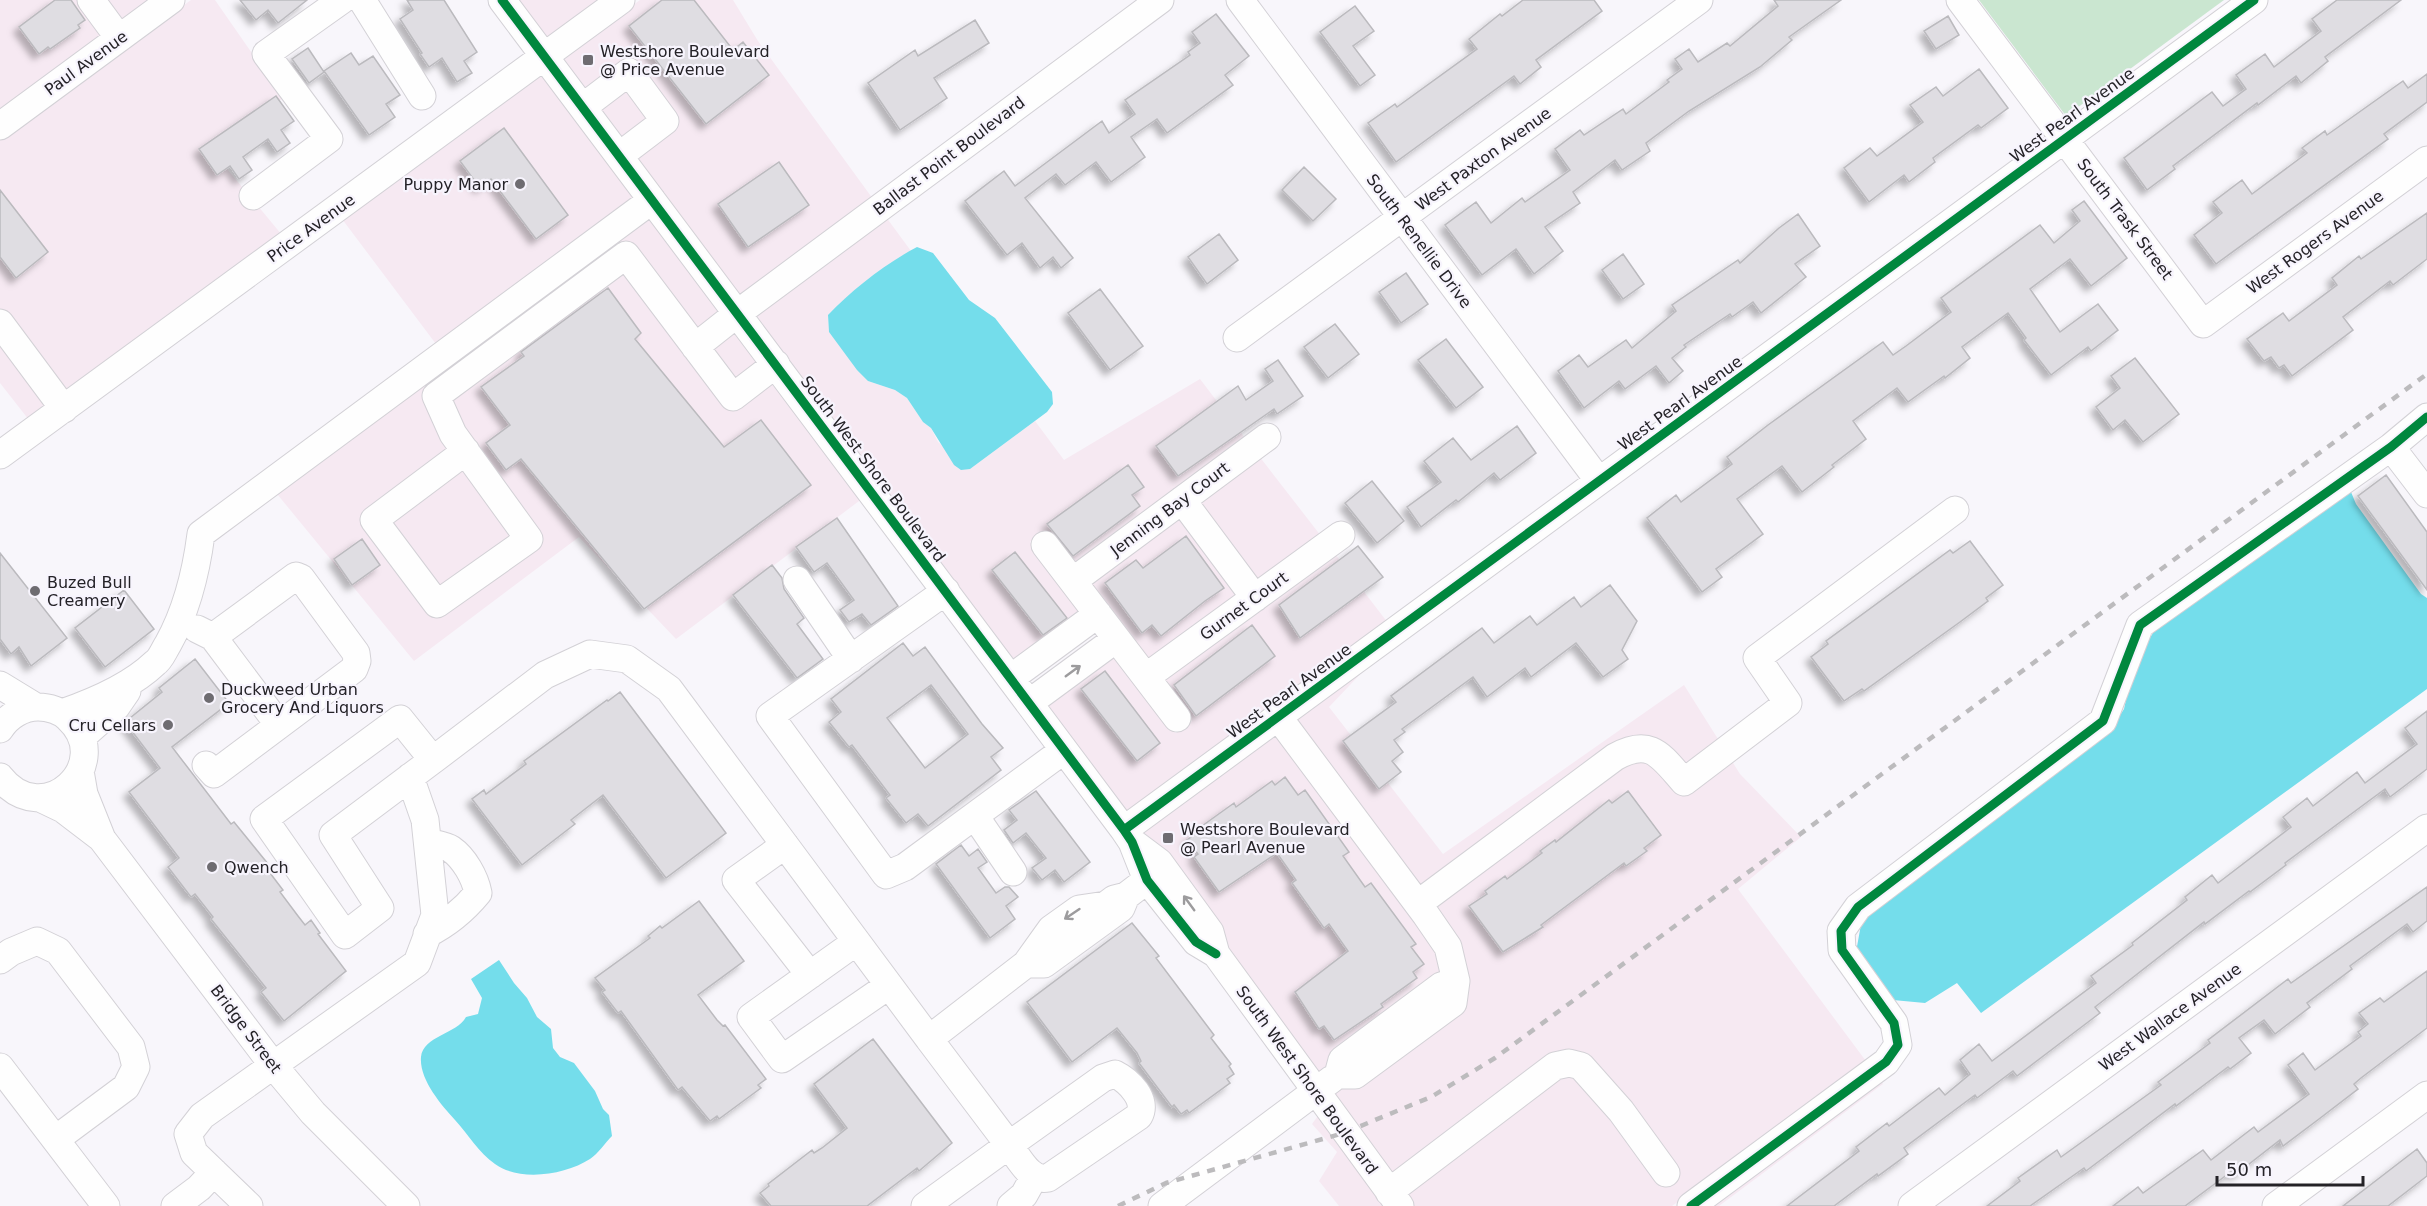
<svg xmlns="http://www.w3.org/2000/svg" width="2427" height="1206" viewBox="0 0 2427 1206" font-family="'DejaVu Sans',sans-serif">
	<style>
		.commercial { fill: #f6e9f2 }
		.green { fill: #cae6d0 }
		.water { fill: #74ddeb }
		.building { fill: #dfdde2; stroke: #bbbabe; stroke-width: 1.5; fill-rule: evenodd; filter: url(#shadow) }
		.lines { fill: none; stroke-linecap: round; stroke-linejoin: round }
		.minor-casing { stroke: #d3d1d6; stroke-width: 29 }
		.minor { stroke: #fefefe; stroke-width: 27 }
		.rail { stroke: #bcbbbd; stroke-width: 4.5; stroke-dasharray: 8 8; stroke-linecap: butt }
		.cycleway-casing { stroke: #f7f4fd; stroke-width: 13 }
		.cycleway { stroke: #00873e; stroke-width: 9 }
		.oneway { stroke: #9c9b9d }
		.poi-dot { fill: #6e6c71; stroke: #f7f4fd; stroke-width: 2 }
		.labels { text-anchor: middle; dominant-baseline: central; stroke-width: 4.5; stroke-linejoin: round; paint-order: stroke }
		.poi-label { font-size: 16px; fill: #242227; stroke: #f7f4fd; text-anchor: start }
		.street-label { font-size: 16px; fill: #242227; stroke: #f7f4fd }
	</style>
	<defs>
		<filter id="shadow"><feDropShadow dx="-5.5" dy="5.5" stdDeviation="3" flood-color="#0004"/></filter>
	</defs>
	<rect width="100%" height="100%" fill="#f8f6fb"/>
	<!-- commercial -->
	<path class="commercial" d="M0 0H152L0 112Z
		M191 0H215L283 98 213 152 282 235 29 420 0 383V140Z
		M515 0H602L546 41Z
		M640 0H733L758 41 873 199 739 298 560 59Z
		M544 71 863 498 676 639 579 537 414 661 273 489 445 356 342 219Z
		M886 217 911 251 856 289 838 305 828 315 829 332 868 381 895 390 907 398 923 422 931 428 938 442 970 469 1035 421 1064 460 1200 379 1245 438 1074 566 1046 531 1030 542 1083 611 1012 663 752 316Z
		M1259 456 1321 536 1256 583 1197 503Z
		M1181 515 1240 595 1147 663 1087 584Z
		M1335 554 1388 623 1125 815 1044 706 1115 654 1176 733 1192 721 1161 680Z
		M1368 666 1329 707 1443 854 1684 685 1740 774 1801 837 1738 889 1883 1084 1719 1206H1710L1806 1108 1672 1206H1412L1140 832Z
		M1320 1113 1387 1206H1339L1319 1181 1337 1152 1312 1124Z"/>
	<!-- green -->
	<path class="green" d="M1979 0H2224L2066 116Z"/>
	<!-- water -->
	<path class="water" d="M917 247 933 253 969 300 995 318 1052 392 1053 404 1047 412 970 469 961 470 954 465 931 428 923 422 907 398 895 390 868 381 857 370 829 332 828 315C853 289 885 264 917 247Z
		M2351 492 2356 504 2421 594 2427 598V689L1981 1013 1957 983 1925 1003 1893 1000 1856 952 1862 919 2110 731 2124 709 2134 662 2159 624 2214 589Z
		M499 960 514 983 527 998 537 1017 551 1029 553 1048 560 1057 574 1063 595 1091 603 1109 609 1115 612 1136C605 1143 598 1154 590 1159 565 1175 520 1182 495 1164 479 1153 468 1134 455 1120 441 1105 419 1079 421 1057 423 1036 457 1034 466 1017L478 1014 482 998 471 979Z"/>
	<!-- building -->
	<path class="building" d="M55 0H71L85 20 78 25 80 28 50 49 48 47 39 54 19 27Z
		M240 0H307L278 23 268 10 256 20Z
		M407 0H444L477 52 464 61 472 73 457 82 442 58 429 67 420 54 422 53 400 19 413 10Z
		M662 0H694L733 50 743 42 769 75 706 124 629 26Z
		M1523 0H1594L1602 11 1536 60 1541 67 1520 84 1514 76 1396 162 1368 123 1395 104 1397 107 1477 49 1469 39 1500 14 1502 16Z
		M1774 0H1841L1789 37 1792 40 1760 67 1689 111 1646 143 1650 151 1622 170 1615 160 1573 192 1580 203 1545 227 1563 251 1534 274 1516 249 1482 275 1445 225 1476 202 1491 223 1522 198 1525 202 1570 170 1555 149 1580 130 1584 135 1623 109 1626 114 1669 82 1667 80 1682 69 1675 59 1689 49 1698 62 1727 43 1730 46 1778 6Z
		M2337 0H2401L2325 57 2328 61 2301 83 2296 76 2258 105 2257 103 2173 166 2175 169 2147 190 2124 158 2212 92 2223 106 2246 89 2236 75 2265 54 2274 67 2321 31 2312 19Z
		M1355 6 1374 31 1353 46 1375 75 1360 86 1320 32Z
		M1216 14 1249 56 1225 75 1233 85 1167 133 1157 119 1131 137 1145 157 1111 182 1096 162 1065 185 1056 174 1025 198 1073 258 1061 268 1053 257 1040 268 1022 243 1007 255 965 201 1004 171 1015 186 1102 121 1109 133 1135 114 1125 100 1190 55 1188 52 1200 43 1192 32Z
		M1948 16 1959 35 1936 49 1924 31Z
		M975 20 989 43 934 78 947 98 900 130 868 83 915 50 918 56Z
		M308 48 324 72 309 83 292 59Z
		M351 53 359 65 373 56 400 95 386 104 395 117 369 135 324 71Z
		M1979 69 2008 108 1981 128 1978 125 1933 158 1935 162 1909 182 1904 175 1869 202 1844 168 1870 148 1877 156 1923 122 1910 105 1936 87 1943 96Z
		M2427 74V102L2384 134 2388 139 2216 264 2194 235 2222 213 2213 202 2242 180 2252 194 2307 153 2302 148 2325 131 2327 135 2403 81 2408 88Z
		M276 96 294 121 281 130 290 143 277 152 268 139 243 157 252 170 239 179 230 166 217 175 199 149Z
		M504 128 568 215 536 239 491 179 480 188 460 161Z
		M779 162 809 205 748 247 718 204Z
		M1304 167 1336 199 1313 221 1282 190Z
		M0 190 48 252 16 278 0 257Z
		M2084 201 2127 258 2091 286 2070 259 2030 289 2060 332 2098 304 2118 330 2091 351 2088 347 2051 375 2024 340 2026 338 2008 313 1962 347 1970 358 1945 378 1944 376 1908 402 1897 388 1853 421 1866 439 1832 465 1834 467 1802 492 1782 466 1737 499 1763 534 1716 569 1722 577 1702 592 1647 518 1676 495 1681 502 1732 464 1727 457 1768 425 1883 342 1893 355 1906 346 1951 312 1941 298 2040 225 2054 243 2080 221 2072 210Z
		M2427 213V259L2393 285 2390 281 2343 317 2353 330 2292 376 2284 365 2279 368 2271 357 2264 361 2247 339 2283 313 2289 321 2337 285 2332 278 2359 256 2361 259Z
		M1798 214 1820 246 1795 264 1806 277 1761 313 1753 302 1732 317 1730 314 1684 345 1686 347 1672 358 1683 371 1669 383 1656 366 1625 389 1619 381 1584 408 1558 371 1579 355 1588 367 1626 340 1632 348 1676 311 1672 305 1738 260 1740 263 1779 228Z
		M1219 234 1238 260 1207 284 1188 257Z
		M1623 254 1644 284 1623 299 1602 270Z
		M1406 273 1428 304 1401 323 1379 292Z
		M608 288 641 333 635 339 724 447 761 420 811 485 644 609 521 459 506 470 486 443 510 425 481 387 524 356 521 352Z
		M1100 289 1143 346 1110 370 1068 313Z
		M1335 324 1359 354 1328 378 1304 347Z
		M1446 339 1483 387 1456 408 1418 360Z
		M2135 358 2179 414 2143 442 2125 420 2113 430 2096 407 2120 388 2111 376Z
		M1278 360 1303 396 1277 414 1274 409 1178 476 1156 446 1238 386 1246 400 1273 381 1265 369Z
		M1517 426 1536 453 1500 480 1494 473 1458 502 1456 500 1421 527 1407 507 1441 482 1424 461 1453 438 1471 460Z
		M1128 465 1144 487 1132 495 1140 506 1073 556 1047 524Z
		M2386 475 2427 532V590L2358 496Z
		M1372 481 1404 521 1377 543 1345 503Z
		M837 518 898 606 871 625 862 614 849 622 840 610 854 600 827 563 814 572 796 547Z
		M1186 536 1224 588 1205 601 1161 636 1152 625 1142 633 1105 583 1136 560 1143 568Z
		M362 539 380 565 352 585 334 559Z
		M1970 541 2003 585 1986 598 1988 601 1960 622 1864 691 1862 689 1844 701 1811 657 1828 644 1826 641 1950 550 1953 553Z
		M1358 546 1383 577 1300 638 1279 605Z
		M1015 552 1067 618 1043 635 992 570Z
		M0 553 67 638 31 666 19 647 11 654 0 639Z
		M772 565 782 578 784 589 804 618 797 624 823 659 797 678 733 595Z
		M1610 585 1637 621 1622 650 1628 659 1603 677 1576 643 1531 677 1525 668 1487 697 1473 677 1402 729 1405 732 1394 740 1403 752 1392 761 1401 772 1379 789 1343 741 1396 702 1391 696 1482 628 1494 643 1530 616 1537 625 1574 597 1581 607Z
		M124 590 154 629 105 667 75 628Z
		M1252 625 1275 656 1196 716 1174 685Z
		M903 643 913 656 925 647 982 724 1003 748 991 757 1001 770 928 826 918 814 906 823 886 798 890 795 852 745 849 747 829 722 841 712 831 699ZM931 685 968 734 925 768 887 718Z
		M195 659 229 703 172 747 231 824 234 822 273 870 270 873 283 890 280 892 298 916 305 925 311 920 320 933 318 934 346 971 284 1021 261 992 266 988 211 919 213 917 195 894 191 897 168 867 179 858 129 792 160 768 125 722 162 692 159 688Z
		M1105 671 1160 743 1137 761 1081 689Z
		M620 692 726 833 666 878 603 795 571 820 575 824 522 865 472 799 484 790 486 794 526 764 524 761 607 700 608 701Z
		M2427 711V769L2390 797 2385 789 2285 863 2286 865 2250 892 2249 891 2205 924 2204 922 2095 1007 2100 1013 2017 1076 2013 1071 1977 1098 1975 1095 1904 1148 1908 1154 1878 1176 1877 1174 1834 1206H1787L1859 1151 1856 1147 1887 1123 1889 1126 1939 1088 1945 1095 1970 1074 1960 1060 1979 1044 1992 1061 2096 983 2091 976 2133 945 2132 943 2187 900 2185 897 2212 875 2218 883 2291 827 2283 817 2307 798 2313 806 2357 772 2365 783 2417 744 2405 728Z
		M1285 777 1298 795 1305 790 1349 852 1343 856 1365 887 1371 883 1416 944 1411 947 1424 964 1413 972 1417 978 1381 1004 1383 1007 1334 1040 1324 1026 1319 1029 1295 992 1348 951 1329 924 1324 928 1292 883 1296 880 1277 853 1219 892 1194 857 1198 854 1187 840 1197 833 1195 831 1234 803 1236 807 1272 781 1275 785Z
		M1036 791 1090 862 1064 882 1055 870 1042 880 1032 868 1046 858 1026 833 1013 843 1004 830 1017 820 1009 810Z
		M1628 791 1661 835 1644 848 1647 851 1626 866 1624 863 1541 925 1543 927 1503 952 1469 906 1487 894 1485 891 1505 876 1507 879 1542 853 1540 851 1555 840 1556 842 1609 800 1612 803Z
		M961 845 969 856 978 849 987 862 978 868 996 893 1005 887H1009L1018 897 1006 906 1015 919 990 938 936 864Z
		M2427 887V921L2413 932 2407 924 2350 966 2352 969 2307 1003 2310 1007 2275 1034 2264 1020 2239 1038 2251 1053 2230 1069 2228 1067 2176 1106 2175 1104 2086 1171 2084 1168 2030 1206H1987L2020 1181 2018 1178 2057 1150 2061 1157 2161 1085 2158 1082 2210 1043 2208 1040 2288 979 2291 983Z
		M699 901 744 961 698 995 717 1020 723 1026 725 1025 766 1079 758 1085 761 1088 719 1119 717 1116 710 1121 682 1087 678 1090 621 1011 618 1013 602 992 605 990 595 978 650 938 648 936 660 926 662 928Z
		M1132 923 1159 956 1156 958 1214 1035 1211 1038 1231 1064 1229 1066 1234 1074 1227 1079 1230 1083 1189 1113 1187 1110 1181 1114 1174 1105 1172 1107 1139 1063 1141 1061 1137 1053 1117 1028 1072 1062 1027 1002Z
		M2427 971V1028L2361 1078 2354 1084 2358 1089 2319 1119 2283 1146 2280 1140 2235 1175 2232 1171 2185 1206H2113L2138 1187 2143 1193 2203 1150 2211 1160 2254 1127 2258 1132 2309 1094 2288 1065 2303 1053 2315 1070 2361 1036 2358 1032 2368 1024 2359 1013 2380 998 2384 1002Z
		M873 1039 952 1143 919 1171 917 1168 867 1206H771L760 1193 769 1186 768 1184 812 1150 814 1153 822 1148 847 1128 814 1084Z
		M2417 1149 2427 1163V1176L2388 1206H2343Z"/>
	<g class="lines">
		<!-- minor casing -->
		<g class="minor-casing">
			<path id="minor" d="M91 0 119 38
				M362 0 422 96
				M502 0 1124 830 1132 842 1147 880 1196 942 1216 954
				M1240 0 1599 481
				M1960 0 2203 324 2427 160
				M583 107 629 72 665 121 619 156
				M0 126 171 0
				M253 196 329 139 266 54 342 0
				M0 323 64 409
				M1237 338 1699 0
				M695 347 738 313 1160 0
				M2391 447 2427 494
				M466 451 374 520 437 604 529 539 453 434 436 396 626 255 733 397 776 364
				M0 455 621 0
				M1182 500 1255 598
				M1045 545 1177 718
				M797 580 851 659
				M1073 581 1267 437
				M946 591 770 716 886 875 905 867 1064 750
				M197 629 213 637 279 725
				M1146 677 1341 535
				M1011 678 1098 614
				M0 685 36 707
				M1029 703 1116 639
				M62 713C94 702 130 687 155 663 161 659 164 650 168 644 187 610 196 573 201 534L652 200
				M1279 718 1426 915 1448 947 1456 981
				M0 729C8 716 23 707 38 707 49 707 61 711 68 718 117 763 44 833 0 777
				M82 737 116 707 127 691
				M433 760 333 835 380 908 345 935 264 819 400 719 433 760 545 675 590 654 627 659 669 689 929 1039 1026 964
				M206 765 214 774 354 669 357 661 356 653 301 578 296 576 213 637
				M80 771 84 794 102 839 273 1065 313 1113 406 1206
				M40 798 63 809 101 838
				M975 816 1013 872
				M1124 830 2254 0
				M1135 844 1159 862 1210 932 1216 954 1400 1206
				M785 845 736 880 810 975
				M1126 896 1121 908 1044 964H1026L1051 929 1079 909 1106 905 1114 899 1126 896 1147 880
				M1419 903 1615 757C1651 737 1661 756 1684 782L1788 703 1757 658 1955 510
				M427 934C447 924 464 910 478 893 475 877 464 858 451 849 445 845 435 844 428 842
				M856 942 751 1017 782 1059 888 986
				M0 960 11 952 37 941 58 951 131 1047 136 1067 126 1087 56 1139
				M1456 981 1453 1003 1355 1075H1338L1342 1060 1441 986Z
				M0 1067 106 1206
				M1115 1074C1129 1081 1148 1100 1139 1116L1048 1178C1030 1182 1019 1158 1009 1145L1103 1078Z
				M1389 1192 1555 1066 1569 1063 1581 1066 1621 1111 1666 1173
				M175 1206 199 1188 214 1172
				M249 1206 194 1153 188 1134 202 1116 417 963 435 915 425 820 410 777
				M925 1206 1009 1145 929 1039
				M1011 1206 1024 1195 1034 1177
				M1162 1206 1332 1079
				M1691 1206 1886 1062 1898 1045 1894 1023 1842 950 1841 931 1858 907 2103 721 2140 625 2391 447 2427 417
				M1912 1206 2427 828
				M2276 1206 2427 1095"/>
		</g>
		<!-- minor -->
		<use href="#minor" class="minor"/>
		<!-- rail -->
		<path class="rail" d="M1118 1206 1166 1183 1344 1133 1375 1120 1431 1097 1495 1058 2427 374"/>
		<!-- cycleway casing -->
		<g class="cycleway-casing">
			<path id="cycleway" d="M502 0 1124 830 1132 842 1147 880 1196 942 1216 954
				M1124 830 2254 0
				M1691 1206 1886 1062 1898 1045 1894 1023 1842 950 1841 931 1858 907 2103 721 2140 625 2391 447 2427 417"/>
		</g>
		<!-- cycleway -->
		<use href="#cycleway" class="cycleway"/>
	</g>
	<!-- one-way arrows -->
	<defs><path id="oneway-shaft" d="M-6 0H5M1.5-3L5.5 0L1.5 3" fill="none" stroke-width="1.6" stroke-linecap="round" stroke-linejoin="round" transform="scale(1.5)"/></defs>
	<g class="oneway">
		<use href="#oneway-shaft" transform="translate(1073 671) rotate(-36)"/>
		<use href="#oneway-shaft" transform="translate(1189 903) rotate(-126)"/>
		<use href="#oneway-shaft" transform="translate(1072 914) rotate(146)"/>
	</g>
	<!-- markers -->
	<g class="poi-dot">
		<rect x="582" y="54" width="12" height="12" rx="3"/>
		<circle cx="520" cy="184" r="6"/>
		<circle cx="35" cy="591" r="6"/>
		<circle cx="209" cy="698" r="6"/>
		<circle cx="168" cy="725" r="6"/>
		<rect x="1162" y="832" width="12" height="12" rx="3"/>
		<circle cx="212" cy="867" r="6"/>
	</g>
	<g class="labels">
		<!-- poi labels -->
		<g class="poi-label">
			<text x="600" y="51">Westshore Boulevard<tspan x="600" dy="18">@ Price Avenue</tspan></text>
			<text x="508" y="184" text-anchor="end">Puppy Manor</text>
			<text x="47" y="582">Buzed Bull<tspan x="47" dy="18">Creamery</tspan></text>
			<text x="221" y="689">Duckweed Urban<tspan x="221" dy="18">Grocery And Liquors</tspan></text>
			<text x="156" y="725" text-anchor="end">Cru Cellars</text>
			<text x="1180" y="829">Westshore Boulevard<tspan x="1180" dy="18">@ Pearl Avenue</tspan></text>
			<text x="224" y="867">Qwench</text>
		</g>
		<!-- street labels -->
		<g class="street-label">
			<text transform="translate(86 63) rotate(-36)">Paul Avenue</text>
			<text transform="translate(2072 115) rotate(-36)">West Pearl Avenue</text>
			<text transform="translate(949 156) rotate(-37)">Ballast Point Boulevard</text>
			<text transform="translate(1483 159) rotate(-36)">West Paxton Avenue</text>
			<text transform="translate(2125 219) rotate(53)">South Trask Street</text>
			<text transform="translate(311 228) rotate(-36)">Price Avenue</text>
			<text transform="translate(1419 241) rotate(53)">South Renellie Drive</text>
			<text transform="translate(2315 242) rotate(-36)">West Rogers Avenue</text>
			<text transform="translate(1680 403) rotate(-36)">West Pearl Avenue</text>
			<text transform="translate(873 469) rotate(53)">South West Shore Boulevard</text>
			<text transform="translate(1170 509) rotate(-37)">Jenning Bay Court</text>
			<text transform="translate(1244 606) rotate(-36)">Gurnet Court</text>
			<text transform="translate(1289 691) rotate(-36)">West Pearl Avenue</text>
			<text transform="translate(2170 1017) rotate(-36)">West Wallace Avenue</text>
			<text transform="translate(246 1029) rotate(53)">Bridge Street</text>
			<text transform="translate(1307 1080) rotate(54)">South West Shore Boulevard</text>
		</g>
	</g>
	<!-- scale -->
	<path d="M2217 1176v9h146v-9" fill="none" stroke="#242227" stroke-width="3"/>
	<text x="2226" y="1176" font-size="18" fill="#242227" stroke="#f7f4fd" stroke-width="4.5" paint-order="stroke">50 m</text>
</svg>
